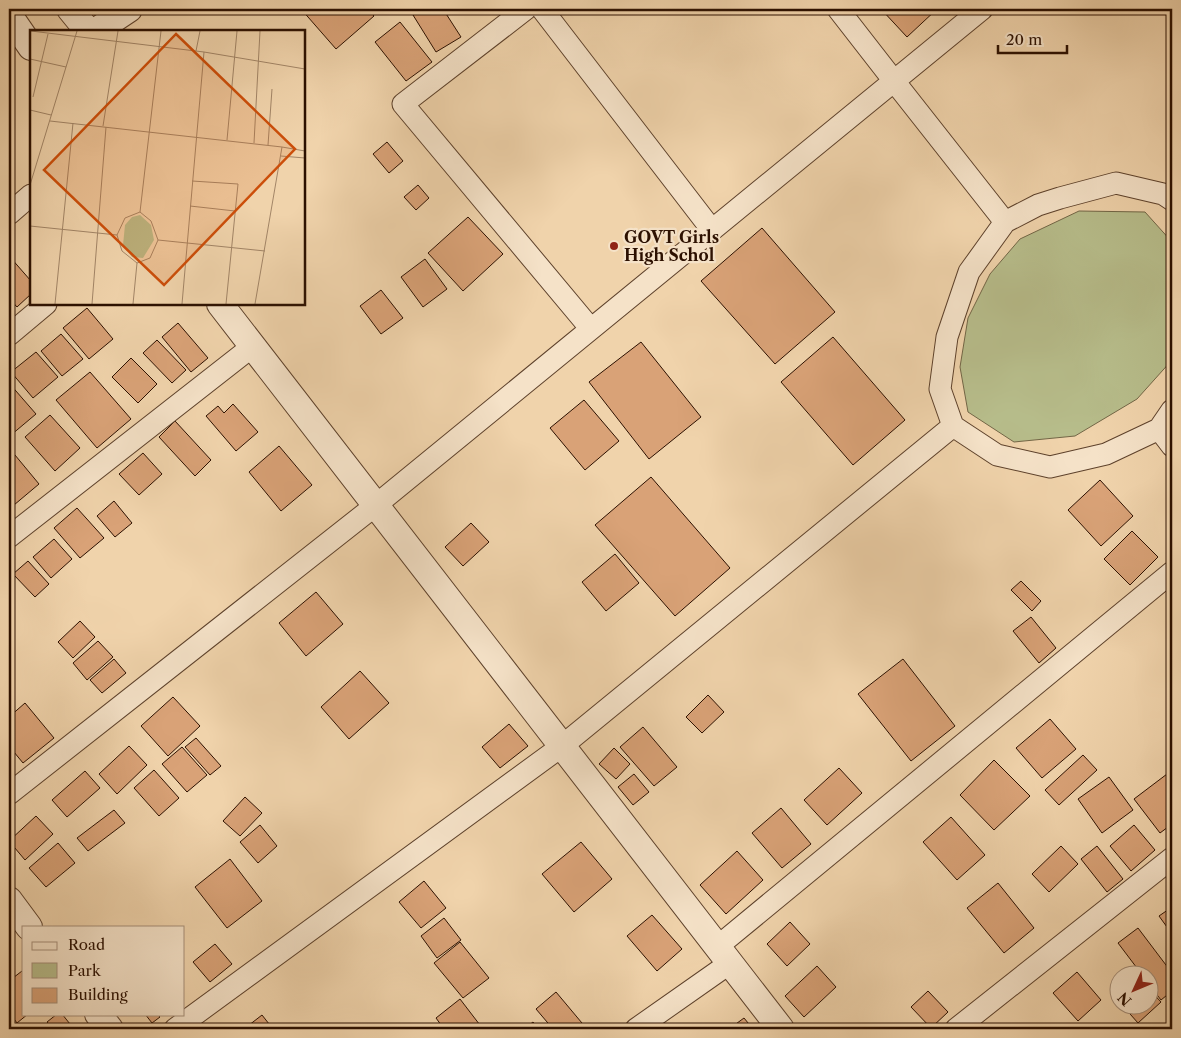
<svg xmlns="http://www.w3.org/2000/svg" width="1181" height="1038" viewBox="0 0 1181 1038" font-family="'Libre Caslon Text',serif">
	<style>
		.green { fill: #b7bd8b; stroke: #726646 }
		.building { fill: #d9a277; stroke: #2c1000 }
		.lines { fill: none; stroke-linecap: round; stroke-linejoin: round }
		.minor-casing { stroke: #5d412b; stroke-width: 23 }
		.tertiary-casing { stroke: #5d412b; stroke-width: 28 }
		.minor { stroke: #f5e2c8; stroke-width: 21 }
		.tertiary { stroke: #f5e2c8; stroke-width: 26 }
		.poi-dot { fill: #8f2418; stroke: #f5e2c8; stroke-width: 2 }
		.labels { text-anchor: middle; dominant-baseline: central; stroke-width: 4.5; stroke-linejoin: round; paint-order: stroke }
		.poi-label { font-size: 16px; font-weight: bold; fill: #2c1000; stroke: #f5e2c8; text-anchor: start }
		.inset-road { fill: none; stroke: #a28567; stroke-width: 1 }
		.view { fill: #cc4e0a; fill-opacity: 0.15; stroke: #cc4e0a; stroke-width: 2.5 }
		.inset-edge { fill: none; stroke: #2c1000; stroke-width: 2.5 }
	</style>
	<rect width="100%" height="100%" fill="#f0d3ab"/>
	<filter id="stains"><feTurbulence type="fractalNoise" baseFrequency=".004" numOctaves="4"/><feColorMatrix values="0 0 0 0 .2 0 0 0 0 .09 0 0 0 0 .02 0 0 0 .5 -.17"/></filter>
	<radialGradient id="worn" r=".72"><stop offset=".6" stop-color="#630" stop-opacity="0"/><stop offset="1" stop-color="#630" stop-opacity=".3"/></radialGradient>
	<!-- green -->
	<path class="green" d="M1079 211 1145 212 1172 242V360L1137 399 1075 436 1014 442 968 412 960 367 968 318 990 274 1020 239Z"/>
	<!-- building -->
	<path class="building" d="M301 9H368L374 16 336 49Z
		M423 9H443L461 37 436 52 413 15Z
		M881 9H937L907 37Z
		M400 22 432 62 406 81 375 42Z
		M387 142 403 161 389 173 373 154Z
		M418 185 429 198 416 210 404 197Z
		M468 217 503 254 463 291 428 253Z
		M762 228 835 312 775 364 701 281Z
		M10 257 31 281V294L17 307 9 298V258Z
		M425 259 447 289 423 307 401 277Z
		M381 290 403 318 381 334 360 306Z
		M87 308 113 339 89 359 63 328Z
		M178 323 208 358 191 372 162 337Z
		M61 334 83 359 62 376 41 351Z
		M833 337 905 420 853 465 781 382Z
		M157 340 186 370 172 383 143 353Z
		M641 342 701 417 649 459 589 382Z
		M36 352 58 377 33 398 11 372Z
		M131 358 157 384 138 403 112 377Z
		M90 372 131 419 97 448 56 400Z
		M9 383 36 414 11 435 9 432Z
		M584 400 619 441 585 470 550 428Z
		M233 404 258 432 236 451 206 416 218 406 224 413Z
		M50 415 80 448 55 471 25 437Z
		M175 421 211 460 195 476 159 437Z
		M279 446 312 485 281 511 249 472Z
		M10 449 39 484 14 505 9 499V450Z
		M143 453 162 474 139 495 119 474Z
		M651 477 730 568 675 616 595 525Z
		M1100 480 1133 516 1101 546 1068 510Z
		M114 501 132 523 115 537 97 516Z
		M77 508 104 538 80 558 54 528Z
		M471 523 489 542 463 566 445 547Z
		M1132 531 1158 557 1130 585 1104 559Z
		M54 539 72 559 51 578 33 557Z
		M615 554 639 583 606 611 582 582Z
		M28 561 49 584 35 597 13 574Z
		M1021 581 1041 601 1032 611 1011 590Z
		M316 592 343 624 306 656 279 623Z
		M1031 617 1056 648 1039 663 1013 631Z
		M80 621 95 637 73 658 58 642Z
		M98 641 113 657 87 680 73 663Z
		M114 659 126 673 102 693 90 680Z
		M903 659 955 726 911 761 858 694Z
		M360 671 389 703 349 739 321 707Z
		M708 695 724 712 702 733 686 717Z
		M173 697 200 726 168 756 141 726Z
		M25 703 54 738 23 763 9 746V717Z
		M1050 719 1076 749 1042 778 1016 748Z
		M509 724 528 746 500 768 482 747Z
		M643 727 677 767 654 786 620 747Z
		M196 738 221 766 210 775 185 747Z
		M129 746 147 765 117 794 99 774Z
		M182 747 207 775 187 792 162 764Z
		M614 748 630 764 616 779 599 764Z
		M1083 755 1097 770 1059 805 1045 790Z
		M994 760 1030 796 994 830 960 795Z
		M839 768 862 793 827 825 804 800Z
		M154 770 179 798 159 816 134 788Z
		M85 771 100 788 67 817 52 800Z
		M1171 771 1172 773V824L1160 833 1134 799Z
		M634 774 649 792 633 805 618 787Z
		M1109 777 1133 810 1102 833 1078 799Z
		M245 797 262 813 240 836 223 821Z
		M781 808 811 844 782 868 752 833Z
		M114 810 125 823 88 851 77 838Z
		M36 816 53 834 25 860 9 841Z
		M951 817 985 855 957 880 923 842Z
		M260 825 277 846 258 863 240 842Z
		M1134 825 1155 850 1131 871 1110 846Z
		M581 842 612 879 574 912 542 874Z
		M58 843 75 863 46 887 29 868Z
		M1061 846 1078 864 1049 892 1032 874Z
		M1097 846 1123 879 1107 892 1081 859Z
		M737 851 763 880 726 914 700 885Z
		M230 859 262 901 227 928 195 887Z
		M424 881 446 908 421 928 399 902Z
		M998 883 1034 928 1004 953 967 908Z
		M1172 907V934L1159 916Z
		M652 915 682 949 657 971 627 936Z
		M444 918 461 940 437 958 421 936Z
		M790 922 810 944 787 966 767 944Z
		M1138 928 1172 973V991L1161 1000 1148 983V976H1143L1118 943Z
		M460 942 489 978 463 998 434 963Z
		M215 944 232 964 210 982 193 962Z
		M817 966 836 987 804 1017 785 996Z
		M22 971 24 973V1014H28L17 1023 9 1012V981Z
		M1077 972 1101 1000 1078 1021 1053 993Z
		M1148 988 1161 1002 1138 1023 1123 1006H1148Z
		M928 991 948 1012 931 1028 911 1007Z
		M556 992 587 1029H553L536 1009Z
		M460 999 483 1029H444L436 1018Z
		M57 1014H62L74 1029H53L47 1022Z
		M145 1014H157L160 1017 152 1023Z
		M262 1015 273 1029H244Z
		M744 1018 753 1029H729Z
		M533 1022 539 1029H524Z"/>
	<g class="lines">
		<!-- minor casing -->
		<g class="minor-casing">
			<path id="minor" d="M526 9 403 104 591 329
				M542 9 712 230
				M838 9 894 81 1005 222
				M1172 200 1163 194 1116 183 1060 198 1038 205 1005 222 969 272 947 337 940 389 953 426 997 455 1050 467 1106 454 1159 429 1172 410
				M9 214 31 195
				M9 335 46 304
				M1159 429 1172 446
				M9 537 253 346
				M9 794 376 505 982 9
				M717 947 1172 572
				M175 1029 562 746 953 426
				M636 1029 730 963
				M956 1029 1172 858"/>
		</g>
		<!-- tertiary casing -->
		<g class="tertiary-casing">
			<path id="tertiary" d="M70 9 88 31
				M9 15 31 47
				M96 31 129 9
				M220 304 781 1029
				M9 900 29 927
				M98 1014 110 1029"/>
		</g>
		<!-- minor -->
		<use href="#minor" class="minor"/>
		<!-- tertiary -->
		<use href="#tertiary" class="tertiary"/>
	</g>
	<!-- markers -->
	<circle class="poi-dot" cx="614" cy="246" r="5"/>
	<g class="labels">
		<!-- poi labels -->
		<g class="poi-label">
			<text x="624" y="237">GOVT Girls<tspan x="624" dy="18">High Schol</tspan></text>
		</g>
	</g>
	<!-- overview -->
	<g transform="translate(30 30)">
		<rect width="275" height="275" fill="#f0d3ab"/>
		<path d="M110 185 121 195 124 210 113 228 102 227 93 215 95 195 102 187Z" fill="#b7bd8b"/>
		<path class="inset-road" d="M1 1 174 22 275 39M166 21 170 1M0 29 36 37M3 67 18 4M0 80 21 85M20 91 252 117M73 96 88 1M197 110 207 1M224 113 230 1M238 115 242 59M251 126 275 128M162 151 208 154 196 274M0 155 47 1M160 176 205 181M110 182 131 1M110 182 121 191 128 210 120 228 107 233 92 221 87 205 95 188ZM0 196 87 205M128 210 235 221M25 274 43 93M62 274 76 97M103 274 107 233M152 274 174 22M225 274 252 117 275 121"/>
		<path class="view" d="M146 4 265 119 134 255 14 140Z"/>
		<rect width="275" height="275" class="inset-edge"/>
	</g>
	<!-- margin -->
	<rect width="1181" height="1038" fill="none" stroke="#f0d3ab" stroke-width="30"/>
	<rect x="10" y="10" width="1161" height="1018" fill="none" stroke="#2c1000" stroke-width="2.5"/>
	<rect x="15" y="15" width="1151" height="1008" fill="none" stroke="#2c1000"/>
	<!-- legend -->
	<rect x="22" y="926" width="162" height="90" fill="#f5e2c8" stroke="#a58e78"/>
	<rect x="32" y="942" width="25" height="8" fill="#f5e2c8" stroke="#a58e78"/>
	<text x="68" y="950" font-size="15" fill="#2c1000">Road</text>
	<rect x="32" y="963" width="25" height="15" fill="#b7bd8b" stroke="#a58e78"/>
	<text x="68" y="976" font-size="15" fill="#2c1000">Park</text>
	<rect x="32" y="988" width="25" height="15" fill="#d9a277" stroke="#a58e78"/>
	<text x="68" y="1000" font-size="15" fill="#2c1000">Building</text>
	<!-- north arrow -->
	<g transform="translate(1134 990) rotate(226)"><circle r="24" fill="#f5e2c8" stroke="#a58e78"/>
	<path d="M0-4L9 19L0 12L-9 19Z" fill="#8f2418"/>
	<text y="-8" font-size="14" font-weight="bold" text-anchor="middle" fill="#2c1000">N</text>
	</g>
	<!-- scale -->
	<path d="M998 45v8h69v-8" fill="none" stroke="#2c1000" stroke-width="2.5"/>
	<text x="1006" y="45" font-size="15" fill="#2c1000" stroke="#f5e2c8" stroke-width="4" paint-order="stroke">20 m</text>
	<rect width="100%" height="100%" filter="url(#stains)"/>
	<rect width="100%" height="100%" fill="url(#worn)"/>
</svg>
